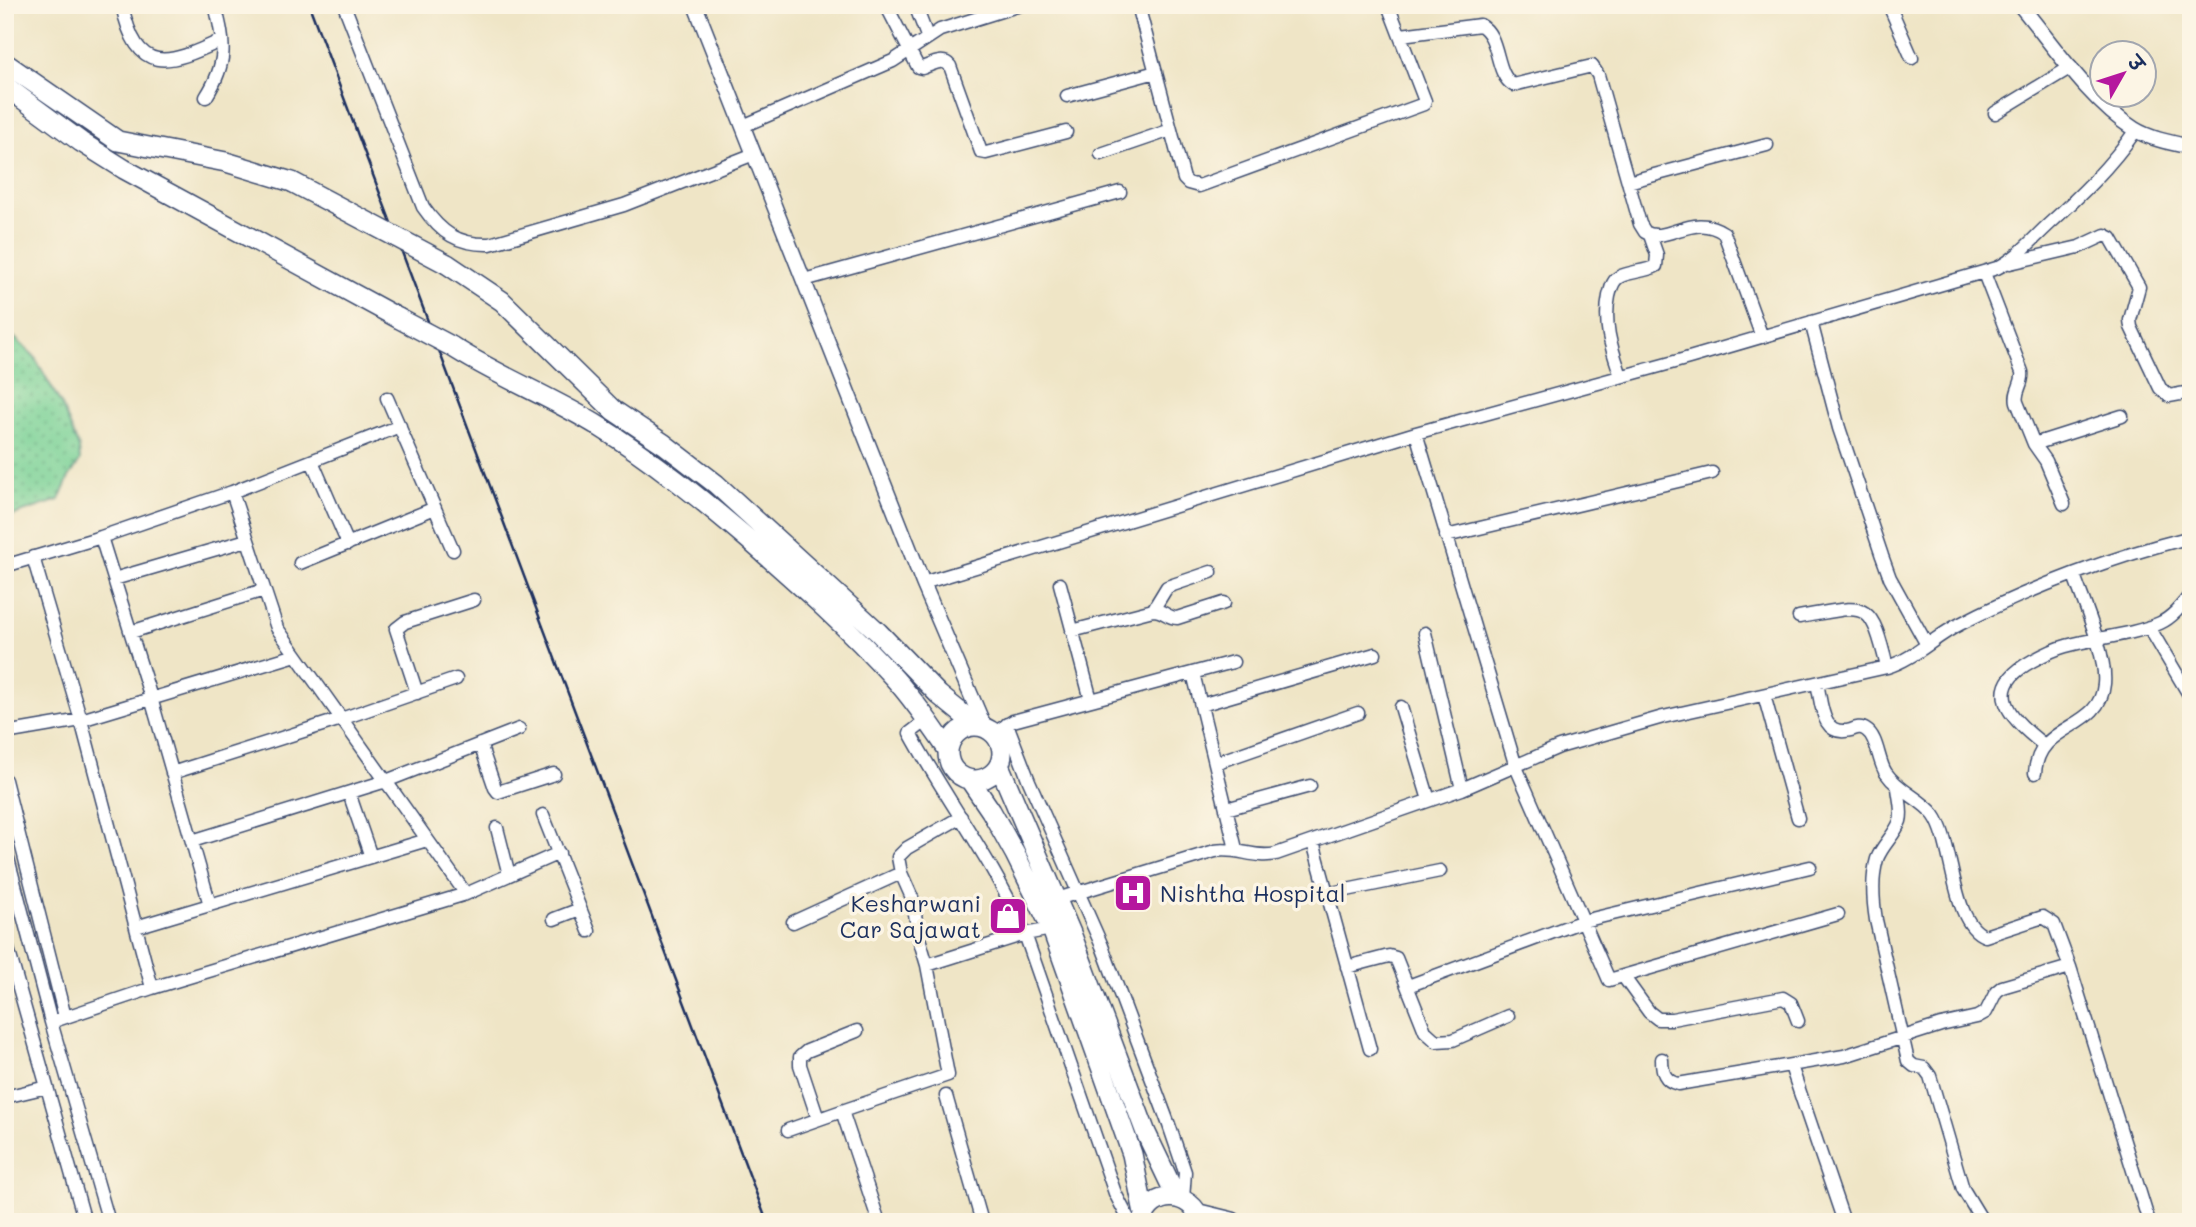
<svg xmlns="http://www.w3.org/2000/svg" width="2196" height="1227" viewBox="0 0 2196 1227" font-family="Mali,'Playpen Sans Deva',sans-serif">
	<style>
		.grass { fill: url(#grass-dots); stroke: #4a807a; stroke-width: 2 }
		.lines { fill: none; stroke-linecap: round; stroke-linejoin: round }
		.minor-casing { stroke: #3b4a6e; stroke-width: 15 }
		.tertiary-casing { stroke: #3b4a6e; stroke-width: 17 }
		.trunk-casing { stroke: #3b4a6e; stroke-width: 22 }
		.minor { stroke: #fff; stroke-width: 12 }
		.tertiary { stroke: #fff; stroke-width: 14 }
		.trunk { stroke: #fff; stroke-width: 19 }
		.rail { stroke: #1b2f5e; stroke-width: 2.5 }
		.trunk-bridge-casing { stroke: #3b4a6e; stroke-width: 22; stroke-linecap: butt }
		.trunk-bridge { stroke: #fff; stroke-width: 19 }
		.labels { text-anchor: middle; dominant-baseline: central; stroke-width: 7; stroke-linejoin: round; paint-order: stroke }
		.poi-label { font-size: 23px; fill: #1b2f5e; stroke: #fcf5e5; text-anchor: start }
	</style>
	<defs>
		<pattern id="grass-dots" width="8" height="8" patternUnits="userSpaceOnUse" patternTransform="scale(1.75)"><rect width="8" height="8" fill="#7ad297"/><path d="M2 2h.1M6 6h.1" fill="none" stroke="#63ab7e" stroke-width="1.8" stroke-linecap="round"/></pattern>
	</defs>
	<rect width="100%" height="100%" fill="#fcf5e5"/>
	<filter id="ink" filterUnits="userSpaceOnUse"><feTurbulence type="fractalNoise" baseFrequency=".0143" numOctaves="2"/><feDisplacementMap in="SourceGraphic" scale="14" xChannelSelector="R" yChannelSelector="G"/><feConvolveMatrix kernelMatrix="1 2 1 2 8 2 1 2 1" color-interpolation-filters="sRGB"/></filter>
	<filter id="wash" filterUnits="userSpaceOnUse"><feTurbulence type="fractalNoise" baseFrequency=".00686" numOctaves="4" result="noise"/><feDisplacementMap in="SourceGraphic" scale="28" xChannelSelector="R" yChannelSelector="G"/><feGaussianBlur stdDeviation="1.57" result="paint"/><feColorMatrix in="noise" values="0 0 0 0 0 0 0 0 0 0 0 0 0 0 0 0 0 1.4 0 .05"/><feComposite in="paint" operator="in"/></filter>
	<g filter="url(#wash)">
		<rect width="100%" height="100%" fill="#efe5c6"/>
		<!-- grass -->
		<path class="grass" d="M5 329 34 356 62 406 79 448 80 461 69 477 59 500 5 518Z"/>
	</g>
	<g filter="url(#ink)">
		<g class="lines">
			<!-- minor casing -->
			<g class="minor-casing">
				<path id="minor" d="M122 5C137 76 167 66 222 40
					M344 5 423 207C441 233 458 245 490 244L624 205 754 154
					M886 5 918 67 922 68C931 65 943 57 950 66L981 152 986 153 1066 132
					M915 5 927 36
					M1138 5 1184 179 1188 183 1199 186 1424 104 1425 101 1388 5
					M1889 5 1912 58
					M1401 35 1480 25C1501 36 1494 73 1513 85L1592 66 1598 75 1640 224 1645 232C1666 245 1693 211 1724 233L1762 337
					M1067 96 1156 72
					M206 97C228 62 225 44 215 5
					M1995 113 2071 67
					M743 126 893 61 940 30 1020 5
					M1101 154 1171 130
					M1628 182 1767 145
					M2010 263 2079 247 2105 235 2111 238 2139 287 2130 320 2131 327 2160 388 2169 396 2191 392
					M1984 273 2022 372C2024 384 2014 391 2017 402L2034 444 2046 461 2064 504
					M804 280 1120 192
					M1811 322 1839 428 1882 556 1890 578 1926 643
					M1621 376C1612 349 1603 326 1609 296 1611 289 1612 281 1619 277 1630 271 1645 272 1656 266L1657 255 1650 235
					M387 398 453 550
					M1416 433 1516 767 1609 980 1838 914
					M2034 444 2122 416
					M312 461 348 544
					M232 492 400 426
					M1446 536 1712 473
					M101 537 151 698 210 905
					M33 557 81 720 152 988
					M300 563 435 508
					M5 566 101 537 232 492 277 628 466 894
					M114 579 247 540
					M923 583 1416 433 1689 358 1997 268C2017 258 2031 241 2047 226 2080 196 2110 167 2136 130
					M1060 584 1091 700
					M1153 610 1167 587 1211 572
					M1799 617C1866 606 1870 596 1887 667
					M2149 627 2191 698
					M1072 631 1153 610C1164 610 1167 618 1177 618L1224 603
					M131 632 264 590
					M1425 633 1462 789
					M1193 673 1236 849
					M1817 683C1822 704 1821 738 1851 730 1856 728 1861 726 1866 730 1878 737 1878 762 1886 773 1899 792 1921 798 1934 815 1954 842 1951 924 1985 936L2043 917 2054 924 2070 967 2149 1222
					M417 693 396 629 405 622 474 600
					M1764 695 1798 818
					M1201 705 1375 654
					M1401 707 1429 800
					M927 720 910 733C947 801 994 862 1025 934L1115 1193 1130 1222
					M1007 724 1029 781 1102 946 1169 1125 1185 1172 1183 1199
					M5 733 81 720 296 655
					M994 733 1013 721 1233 662
					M480 744 495 788 498 792 554 774
					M2044 745C2010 719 1981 689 2032 661 2043 655 2054 649 2066 646 2097 637 2131 636 2160 623 2173 617 2182 605 2191 594
					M1215 763 1358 713
					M172 773 341 719 456 679
					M2035 773C2038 721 2100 732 2104 684 2107 656 2084 604 2074 575
					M5 780 65 1017
					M1898 788C1899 798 1903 811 1900 821 1895 835 1882 845 1877 859 1871 879 1873 901 1876 920L1908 1061 1914 1066 1924 1068 1930 1076 1963 1189 1983 1222
					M349 793 371 857
					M1226 809 1310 786
					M543 815 589 931
					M497 828 509 875
					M192 841 386 781 519 729
					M1313 842 1370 1049
					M5 847 51 1022 109 1222
					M1327 894 1440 871
					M1057 899 1215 851C1237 847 1255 859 1276 854L1462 789 1559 747 1663 717 1887 667C1914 659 1934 637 1960 624 2029 588 2115 556 2191 537
					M554 919 580 909
					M793 922 901 873
					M136 927 427 840
					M5 938 85 1222
					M927 965 1025 934 1052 929
					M1347 967 1389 956 1396 958 1425 1031 1436 1041 1453 1040 1508 1016
					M1623 976 1649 1012 1658 1019H1672L1783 998 1791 1003 1798 1021
					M1408 986 1583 921 1810 867
					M51 1022 152 988 466 894 559 853
					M1662 1059C1662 1071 1664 1081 1678 1084L1844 1056 1941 1025 1977 1017 1986 1012 1996 992 2002 987 2070 967
					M1791 1066 1844 1222
					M946 1096 982 1222
					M5 1097 47 1087
					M818 1119 800 1065V1057L807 1051 857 1031
					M788 1130 842 1111
					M879 1222 842 1111 948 1075 927 965 918 935 913 900 901 873 898 857 907 848 961 817"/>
			</g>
			<!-- tertiary casing -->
			<g class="tertiary-casing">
				<path id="tertiary" d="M695 5 923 583 985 728
					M2020 5C2054 46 2089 100 2134 129 2150 139 2172 143 2191 147"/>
			</g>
			<!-- trunk casing -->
			<g class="trunk-casing">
				<path id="trunk" d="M5 63 118 141 226 162 292 182
					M5 86 81 142 124 169 398 318
					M447 264 502 301 613 410 664 444 716 484 878 632 939 695 976 725
					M451 346C499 377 552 397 600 427 653 460 701 499 748 539 798 583 849 628 894 678 914 700 931 725 948 750
					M948 753a27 27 0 1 1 54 0a27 27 0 1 1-54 0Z
					M999 765 1071 933 1146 1133 1177 1198
					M970 780 991 811 1015 854 1052 929 1132 1154 1144 1213
					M1199 1214 1232 1222
					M1142 1221C1151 1189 1192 1190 1201 1222"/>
			</g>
			<!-- minor -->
			<use href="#minor" class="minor"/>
			<!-- tertiary -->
			<use href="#tertiary" class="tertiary"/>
			<!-- trunk -->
			<use href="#trunk" class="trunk"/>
			<!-- rail -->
			<path class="rail" d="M309 5 767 1222"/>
			<!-- trunk-bridge casing -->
			<g class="trunk-bridge-casing">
				<path id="trunk-bridge" d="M292 182 447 264
					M398 318 451 346"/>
			</g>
			<!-- trunk-bridge -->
			<use href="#trunk-bridge" class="trunk-bridge"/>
		</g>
	</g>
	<!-- icons -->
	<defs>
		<g id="hospital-square" transform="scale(2.0125)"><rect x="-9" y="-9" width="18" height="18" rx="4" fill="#b5179e" stroke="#fcf5e5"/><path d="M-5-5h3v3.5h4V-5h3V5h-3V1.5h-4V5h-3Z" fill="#fff"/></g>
		<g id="shop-square" transform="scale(2.0125)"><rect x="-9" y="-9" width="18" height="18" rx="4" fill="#b5179e" stroke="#fcf5e5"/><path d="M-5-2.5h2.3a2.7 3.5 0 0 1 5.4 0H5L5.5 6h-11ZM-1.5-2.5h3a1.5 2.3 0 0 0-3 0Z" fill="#fff"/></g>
	</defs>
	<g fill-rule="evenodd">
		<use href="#hospital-square" x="1133" y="893"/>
		<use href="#shop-square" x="1008" y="916"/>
	</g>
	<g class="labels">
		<!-- poi labels -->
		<g class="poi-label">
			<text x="1160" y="893">Nishtha Hospital</text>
			<text x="981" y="903" text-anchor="end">Kesharwani<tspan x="981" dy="26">Car Sajawat</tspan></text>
		</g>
	</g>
	<!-- margin -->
	<rect width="2196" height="1227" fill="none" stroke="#fcf5e5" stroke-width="28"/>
	<!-- north arrow -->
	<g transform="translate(2123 74) rotate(51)"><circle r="33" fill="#fcf5e5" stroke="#a2a6af" stroke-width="2"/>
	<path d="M0-5L12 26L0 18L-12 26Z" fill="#b5179e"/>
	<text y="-10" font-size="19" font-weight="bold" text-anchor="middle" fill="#1b2f5e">उ</text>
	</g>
</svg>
